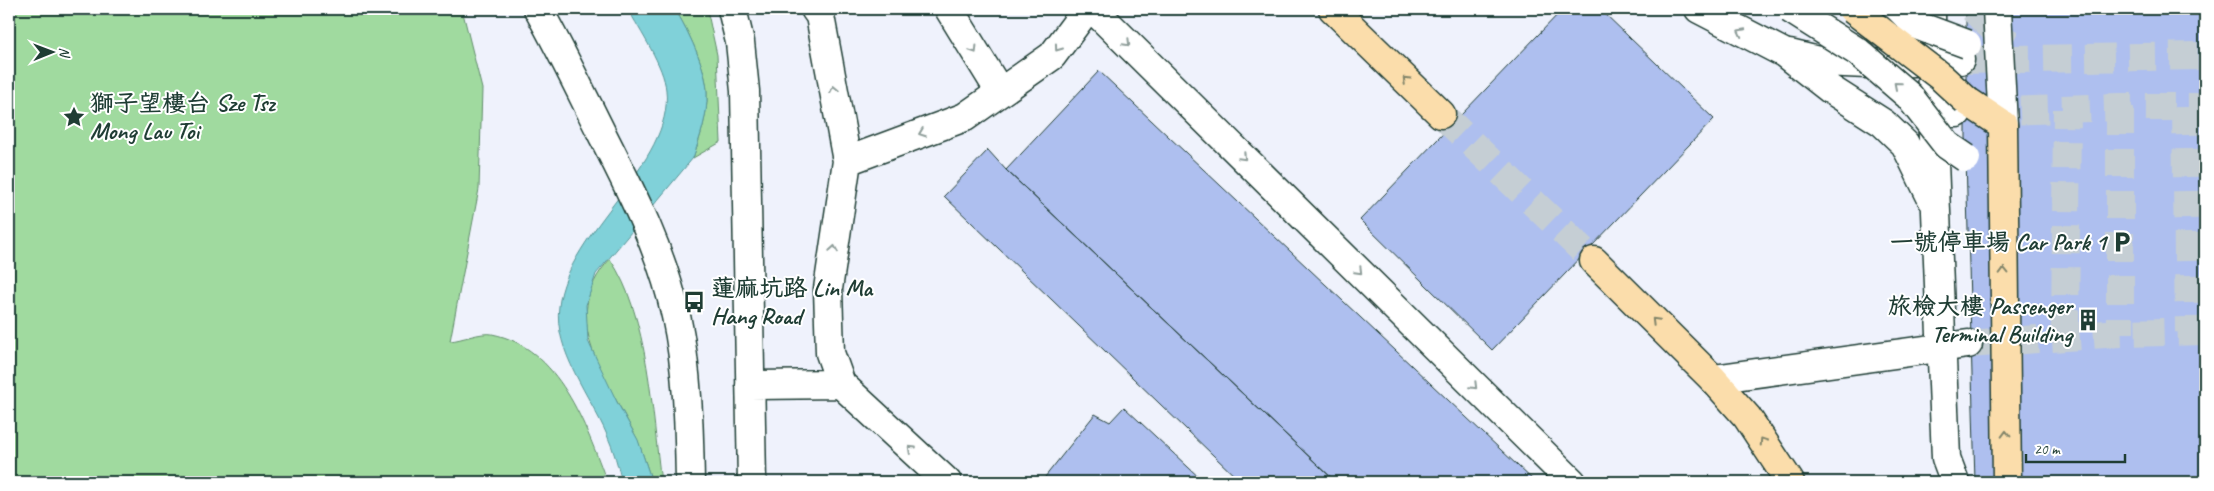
<svg xmlns="http://www.w3.org/2000/svg" width="2214" height="491" viewBox="0 0 2214 491" font-family="Caveat,'LXGW WenKai TC',sans-serif">
	<style>
		.green { fill: #a0da9f; stroke: #608c6a }
		.water { fill: #80d1d9; stroke: #599697 }
		.building { fill: #aebfef; stroke: #1f3d34 }
		.lines { fill: none; stroke-linecap: round; stroke-linejoin: round }
		.minor-tunnel { stroke: #c5ced4; stroke-width: 28; stroke-dasharray: 28 14; stroke-linecap: butt }
		.highway-tunnel { stroke: #c5ced4; stroke-width: 28; stroke-dasharray: 28 14; stroke-linecap: butt }
		.minor-casing { stroke: #1f3d34; stroke-width: 31 }
		.highway-casing { stroke: #1f3d34; stroke-width: 31 }
		.minor { stroke: #fff; stroke-width: 28 }
		.highway { stroke: #fbddab; stroke-width: 28 }
		.minor-bridge-casing { stroke: #1f3d34; stroke-width: 31; stroke-linecap: butt }
		.highway-bridge-casing { stroke: #1f3d34; stroke-width: 31; stroke-linecap: butt }
		.minor-bridge { stroke: #fff; stroke-width: 28 }
		.highway-bridge { stroke: #fbddab; stroke-width: 28 }
		.oneway { stroke: #8f9e9a }
		.oneway2 { stroke: #82856a }
		.labels { text-anchor: middle; dominant-baseline: central; stroke-width: 4; stroke-linejoin: round; paint-order: stroke }
		.poi-label { font-size: 24px; font-weight: bold; fill: #1f3d34; stroke: #fff; text-anchor: start }
	</style>
	<rect width="100%" height="100%" fill="#eff2fc"/>
	<filter id="ink" filterUnits="userSpaceOnUse"><feTurbulence type="fractalNoise" baseFrequency=".02" numOctaves="2"/><feDisplacementMap in="SourceGraphic" scale="10" xChannelSelector="R" yChannelSelector="G"/><feConvolveMatrix kernelMatrix="1 2 1 2 8 2 1 2 1" color-interpolation-filters="sRGB"/></filter>
	<g filter="url(#ink)">
		<!-- green -->
		<path class="green" d="M9 9H462L482 89 479 189 450 341C462 340 480 332 492 334 559 347 586 426 607 482H9Z
			M675 9H707L717 55 721 142 693 158C700 137 708 115 707 93 707 69 687 29 675 9Z
			M610 259C649 316 652 414 661 482H652C647 468 643 453 637 439 609 381 555 319 610 259Z"/>
		<!-- water -->
		<path class="water" d="M628 9H675C687 29 707 69 707 93 708 115 700 137 693 158L596 274 586 305 588 341 617 402 638 440 652 482H622C618 466 614 451 607 435 591 397 553 350 559 306 568 230 674 164 666 90 664 66 640 31 628 9Z"/>
		<!-- building -->
		<path class="building" d="M1563 9H1600L1714 119 1492 350 1360 220Z
			M1966 9H2205V482H1975L1966 158Z
			M1099 71 1535 482H1336L1006 170Z
			M988 150 1006 170 1336 482H1241L944 196Z
			M1124 407 1204 482H1045V477L1095 414 1110 422Z"/>
		<g class="lines">
			<!-- minor-tunnel -->
			<path class="minor-tunnel" d="M1973 9 2004 40 2012 44
				M1960 60 2205 56
				M2120 107V333
				M2186 107 2189 332
				M1978 112 2120 107H2205
				M2065 337 2067 109
				M1968 344 2120 333 2205 331"/>
			<!-- highway-tunnel -->
			<path class="highway-tunnel" d="M1441 114 1594 261"/>
			<!-- minor casing -->
			<g class="minor-casing">
				<path id="minor" d="M538 9C561 50 581 92 602 134 632 193 662 251 676 316 688 371 689 426 690 482
					M732 9 740 42 745 91 752 482
					M815 9 820 16 847 161 828 289 830 353 841 384 947 482
					M949 9 1000 92
					M1093 9 1572 482
					M1699 9 1784 53 1830 89 1883 123 1905 144 1932 199
					M1931 9 1932 113 1946 458 1955 482
					M1997 9 2003 125
					M1790 54 1823 62 1867 64 1960 60
					M1932 113H1957
					M847 161 965 117 1052 56 1087 9
					M1713 379 1968 344
					M750 385 841 384"/>
			</g>
			<!-- highway casing -->
			<g class="highway-casing">
				<path id="highway" d="M1333 9 1441 114
					M1967 101 2003 125 2007 482
					M1594 261 1713 379 1747 417 1790 482"/>
			</g>
			<!-- minor -->
			<use href="#minor" class="minor"/>
			<!-- highway -->
			<use href="#highway" class="highway"/>
			<!-- minor-bridge casing -->
			<g class="minor-bridge-casing">
				<path id="minor-bridge" d="M1790 9 1858 52 1909 96 1947 145 1966 158
					M1900 9 1916 25 1967 44"/>
			</g>
			<!-- highway-bridge casing -->
			<g class="highway-bridge-casing">
				<path id="highway-bridge" d="M1852 9 1941 77 1967 101"/>
			</g>
			<!-- minor-bridge -->
			<use href="#minor-bridge" class="minor-bridge"/>
			<!-- highway-bridge -->
			<use href="#highway-bridge" class="highway-bridge"/>
		</g>
		<!-- one-way arrows -->
		<defs><path id="oneway-chevron" d="M-2-3.5L2.5 0L-2 3.5" fill="none" stroke-width="1.6" stroke-linecap="round" stroke-linejoin="round" transform="scale(1.25)"/></defs>
		<g class="oneway">
			<use href="#oneway-chevron" transform="translate(1741 32) rotate(-153)"/>
			<use href="#oneway-chevron" transform="translate(1127 43) rotate(45)"/>
			<use href="#oneway-chevron" transform="translate(1058 48) rotate(126)"/>
			<use href="#oneway-chevron" transform="translate(974 50) rotate(58)"/>
			<use href="#oneway-chevron" transform="translate(1897 85) rotate(-139)"/>
			<use href="#oneway-chevron" transform="translate(834 89) rotate(-101)"/>
			<use href="#oneway-chevron" transform="translate(922 133) rotate(159)"/>
			<use href="#oneway-chevron" transform="translate(1243 157) rotate(45)"/>
			<use href="#oneway-chevron" transform="translate(834 249) rotate(-81)"/>
			<use href="#oneway-chevron" transform="translate(1359 271) rotate(45)"/>
			<use href="#oneway-chevron" transform="translate(1474 386) rotate(45)"/>
			<use href="#oneway-chevron" transform="translate(911 449) rotate(-137)"/>
		</g>
		<g class="oneway2">
			<use href="#oneway-chevron" transform="translate(1406 80) rotate(-136)"/>
			<use href="#oneway-chevron" transform="translate(2004 271) rotate(-91)"/>
			<use href="#oneway-chevron" transform="translate(1655 321) rotate(-135)"/>
			<use href="#oneway-chevron" transform="translate(2006 434) rotate(-91)"/>
			<use href="#oneway-chevron" transform="translate(1763 441) rotate(-124)"/>
		</g>
	</g>
	<!-- icons -->
	<defs>
		<g id="sight-bare" transform="scale(1.725)"><path d="M0-6L1.8-2.2L6-1.7L2.9 1.2L3.7 5.4L0 3.3L-3.7 5.4L-2.9 1.2L-6-1.7L-1.8-2.2Z" fill="#1f3d34" stroke="#fff" stroke-width="2.5" paint-order="stroke"/></g>
		<g id="parking-bare" transform="scale(1.725)"><path d="M-3.5-5.5H1a3.5 3.5 0 0 1 0 7H-1V5.5H-3.5ZM-1-3.4V-.6H.8a1.4 1.4 0 0 0 0-2.8Z" fill="#1f3d34" stroke="#fff" stroke-width="2.5" paint-order="stroke"/></g>
		<g id="bus-bare" transform="scale(1.725)"><path d="M-5-6H5V4H4V6H2V4H-2V6H-4V4H-5ZM-3.5-4V0h7V-4ZM-3.5 1.2v1.5H-2V1.2ZM2 1.2v1.5H3.5V1.2Z" fill="#1f3d34" stroke="#fff" stroke-width="2.5" paint-order="stroke"/></g>
		<g id="building-bare" transform="scale(1.725)"><path d="M-4-6H4V6H1V3H-1V6H-4ZM-2.5-4.3h1.7v1.8h-1.7ZM.8-4.3h1.7v1.8H.8ZM-2.5-1h1.7V.8h-1.7ZM.8-1h1.7V.8H.8Z" fill="#1f3d34" stroke="#fff" stroke-width="2.5" paint-order="stroke"/></g>
	</defs>
	<g fill-rule="evenodd">
		<use href="#sight-bare" x="74" y="117"/>
		<use href="#parking-bare" x="2122" y="242"/>
		<use href="#bus-bare" x="694" y="302"/>
		<use href="#building-bare" x="2088" y="320"/>
	</g>
	<g class="labels">
		<!-- poi labels -->
		<g class="poi-label">
			<text x="90" y="103">獅子望樓台 Sze Tsz<tspan x="90" dy="28">Mong Lau Toi</tspan></text>
			<text x="2106" y="242" text-anchor="end">一號停車場 Car Park 1</text>
			<text x="711" y="288">蓮麻坑路 Lin Ma<tspan x="711" dy="28">Hang Road</tspan></text>
			<text x="2072" y="306" text-anchor="end">旅檢大樓 Passenger<tspan x="2072" dy="28">Terminal Building</tspan></text>
		</g>
	</g>
	<!-- margin -->
	<rect width="2214" height="491" fill="none" stroke="#fff" stroke-width="30"/>
	<rect x="15" y="15" width="2184" height="461" fill="none" stroke="#1f3d34" stroke-width="2" filter="url(#ink)"/>
	<!-- north arrow -->
	<g transform="translate(52 52) rotate(89)" stroke="#ffffff" stroke-width="4" paint-order="stroke">
	<path d="M0-4L9 19L0 12L-9 19Z" fill="#1f3d34"/>
	<text y="-8" font-size="14" font-weight="bold" text-anchor="middle" fill="#1f3d34">N</text>
	</g>
	<!-- scale -->
	<path d="M2026 454v8h99v-8" fill="none" stroke="#1f3d34" stroke-width="2.5"/>
	<text x="2034" y="454" font-size="15" fill="#1f3d34" stroke="#ffffff" stroke-width="4" paint-order="stroke">20 m</text>
</svg>
